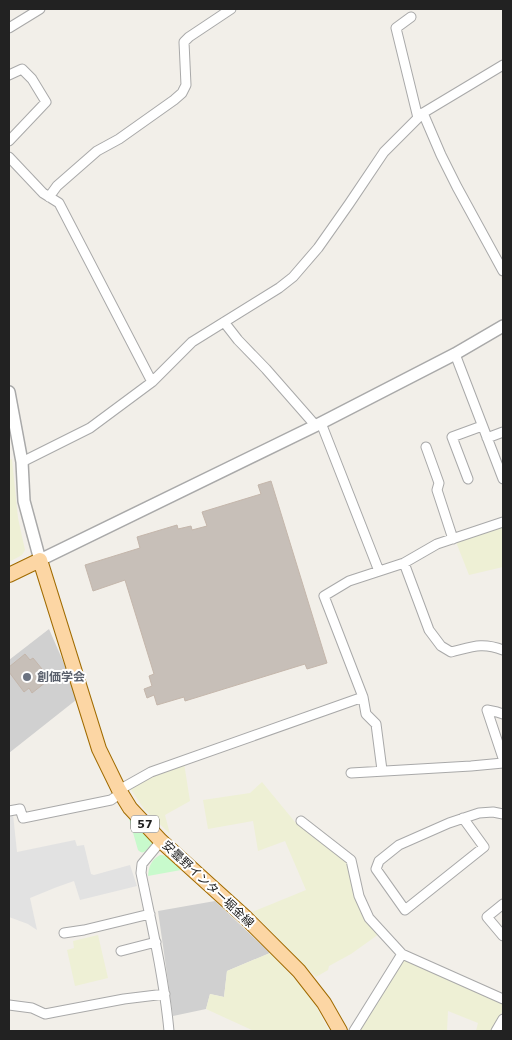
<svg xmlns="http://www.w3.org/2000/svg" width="512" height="1040" viewBox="0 0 512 1040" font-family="'DejaVu Sans','Noto Sans JP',sans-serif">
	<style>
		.religious { fill: #d0d0d0 }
		.farmland { fill: #eef0d5 }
		.park { fill: #c8facc }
		.parking { fill: #e2e2e2 }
		.building { fill: #c7bfb8; stroke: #c4b6ab }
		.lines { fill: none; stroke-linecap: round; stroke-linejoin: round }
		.minor-casing { stroke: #a9a9a9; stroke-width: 11 }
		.tertiary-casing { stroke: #a9a9a9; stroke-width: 14 }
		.primary-casing { stroke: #a06b00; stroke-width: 16 }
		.minor { stroke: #fff; stroke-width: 9 }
		.tertiary { stroke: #fff; stroke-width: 11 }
		.primary { stroke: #fcd6a4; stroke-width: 14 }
		.worship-dot { fill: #6b7280; stroke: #fff; stroke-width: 2 }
		.labels { text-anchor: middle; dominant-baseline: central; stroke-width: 4; stroke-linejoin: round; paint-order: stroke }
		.shield { fill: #fff; stroke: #646464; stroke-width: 1 }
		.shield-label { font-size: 11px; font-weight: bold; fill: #222 }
		.worship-label { font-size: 12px; font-weight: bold; fill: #5b616d; stroke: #fff; text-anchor: start }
		.street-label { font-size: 12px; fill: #222; stroke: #fff }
	</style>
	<rect width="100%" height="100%" fill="#f2efe9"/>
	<!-- religious -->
	<path class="religious" d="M49 629 66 668 76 700 9 753V660Z
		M215 901 270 953 227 971 224 997 210 994 206 1009 173 1016 158 911Z"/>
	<!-- farmland -->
	<path class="farmland" d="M12 459 18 518 25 550 22 555 9 562V460Z
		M503 526V567L469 575 456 542Z
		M184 763 190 801 165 815 170 834 144 809 130 788 152 775Z
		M262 782 295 822 348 864 379 934 351 954 329 966 328 970 316 977 252 912 306 890 285 841 258 851 253 821 208 829 203 800 250 793Z
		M98 935 108 978 75 986 67 950 74 948 73 941Z
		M270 953 304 989 315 1004 329 1031H254L206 1009 210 994 224 997 227 971Z
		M404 958 496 999 503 1005V1010L492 1031H476L478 1023 448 1011 447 1031H359Z"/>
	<!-- park -->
	<path class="park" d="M128 815 153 842C150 847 144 857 138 850Z
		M160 855C170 855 175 863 181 870L148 876C149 866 151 860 160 855Z"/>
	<!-- parking -->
	<path class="parking" d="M13 814 17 852 75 840 77 846 84 845 91 874 94 875 130 865 137 886 80 900 74 881 57 887 30 898 37 930 28 924 9 917V815Z"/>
	<!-- building -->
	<path class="building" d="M271 481 327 663 307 669 305 664 185 701 184 697 157 705 154 695 147 698 144 689 152 686 149 676 154 674 125 580 93 591 85 565 140 548 137 537 177 525 178 529 191 526 192 530 207 526 202 512 261 494 258 485Z
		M25 654 30 660 33 658 42 669 38 672 46 682 32 693 29 688 24 692 9 672V667Z"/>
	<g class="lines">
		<!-- minor casing -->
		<g class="minor-casing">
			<path id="minor" d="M411 17 396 28 418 118
				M9 28 40 9
				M9 75 22 69 32 79 46 102 9 141
				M423 113 441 155 457 187 503 271
				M9 157 43 193 59 203 152 382
				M49 197 57 186 97 151 119 139 174 100 182 93 186 85 184 42 189 37 231 9
				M224 322 238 340 266 369 316 426
				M455 354 503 479
				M321 423 379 571
				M487 438 503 432
				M426 447 439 483 437 490 453 539
				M22 462 90 428 152 382 192 342 279 288 293 277 318 248 349 204 384 152 423 113 503 65
				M468 479 452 437 482 426
				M404 563 429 630 441 646 451 652C472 647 482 642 503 650
				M363 697 366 714 376 724 382 770
				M503 714 497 712 487 710 503 758
				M351 773 471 766 503 763
				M119 790 151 772 363 697 324 596 349 581 404 563 437 544 503 522
				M9 811 20 809 23 818 111 800 121 793
				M463 818 484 847 405 910 376 869 379 861 399 845 449 823 479 813 493 812 503 814
				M301 821 351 860 359 896 369 918 402 954
				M161 841 142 864 141 873C152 926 164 978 169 1031
				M503 904 487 917 503 936
				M64 933 84 930 150 914
				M121 951 156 942
				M9 1005 32 1008 45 1014 124 999 165 994
				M354 1031 402 954 503 999
				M496 1031 503 1019"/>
		</g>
		<!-- tertiary casing -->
		<g class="tertiary-casing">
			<path id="tertiary" d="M9 392 22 462 24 501 40 560 321 423 455 354 503 326"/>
		</g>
		<!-- primary casing -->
		<g class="primary-casing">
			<path id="primary" d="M9 575 40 560 99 749 119 790 130 808 161 841 245 917 299 971 324 1003 340 1031"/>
		</g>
		<!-- minor -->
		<use href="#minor" class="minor"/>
		<!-- tertiary -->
		<use href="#tertiary" class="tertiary"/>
		<!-- primary -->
		<use href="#primary" class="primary"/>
	</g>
	<!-- markers -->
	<circle class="worship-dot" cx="27" cy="677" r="5"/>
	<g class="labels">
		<!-- shield labels -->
		<rect class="shield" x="131" y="815.5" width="28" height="17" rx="4"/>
		<g class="shield-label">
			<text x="145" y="824">57</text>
		</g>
		<!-- worship labels -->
		<g class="worship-label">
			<text x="37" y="677">創価学会</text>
		</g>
		<!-- street labels -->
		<g class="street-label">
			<text transform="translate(208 884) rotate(43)">安曇野インター堀金線</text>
		</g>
	</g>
	<!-- border -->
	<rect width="512" height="1040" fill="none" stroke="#222222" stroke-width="20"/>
</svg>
